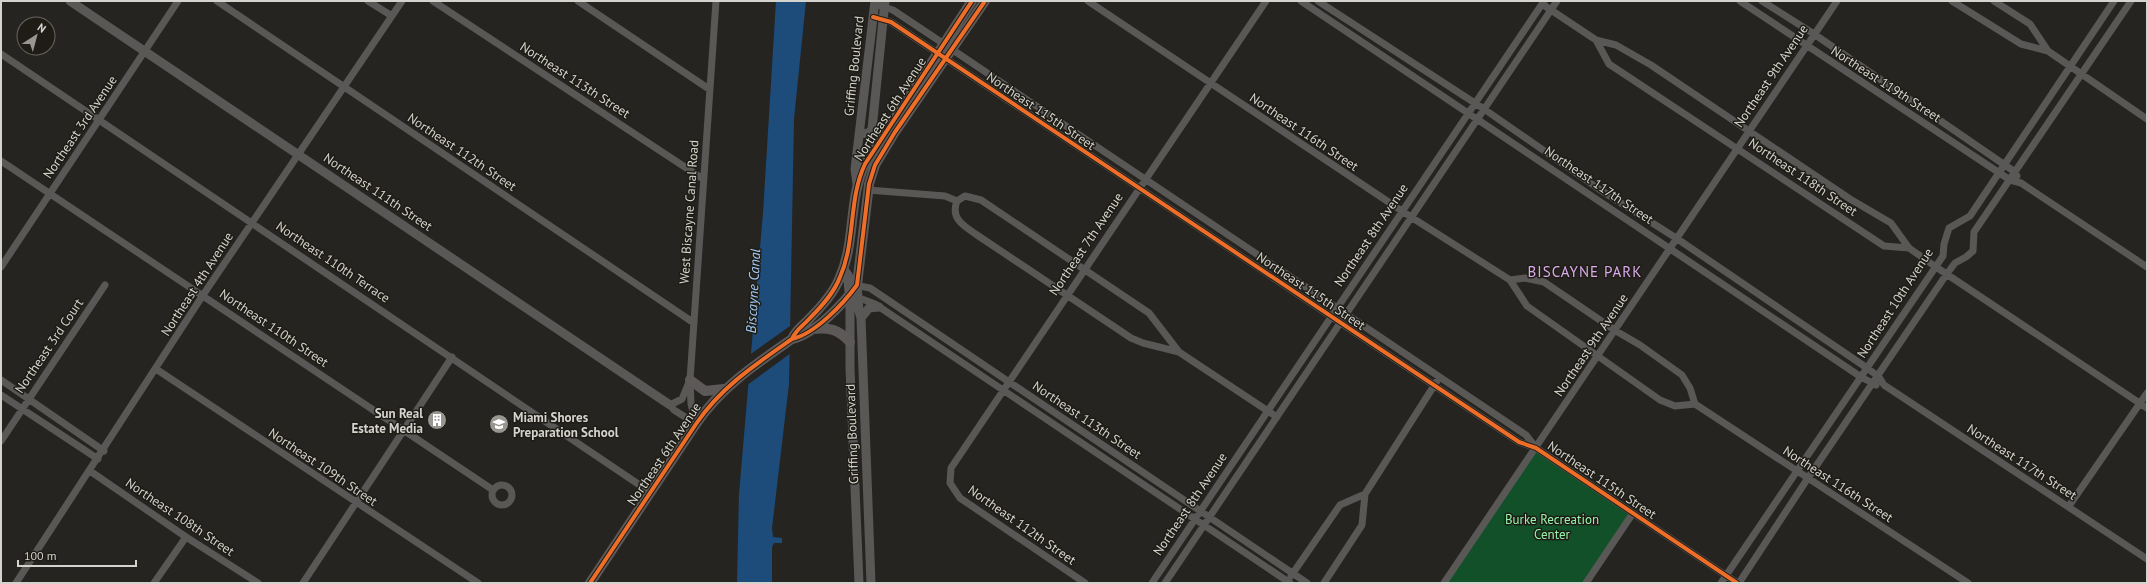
<svg xmlns="http://www.w3.org/2000/svg" width="2148" height="584" viewBox="0 0 2148 584" font-family="'PT Sans',sans-serif">
	<style>
		.green { fill: #115028 }
		.water { fill: #1d4c7b }
		.pier { fill: #262420 }
		.lines { fill: none; stroke-linecap: round; stroke-linejoin: round }
		.minor { stroke: #595856; stroke-width: 7 }
		.tertiary { stroke: #595856; stroke-width: 9 }
		.secondary { stroke: #5c5958; stroke-width: 10 }
		.cycleway-casing { stroke: #1e1c15; stroke-width: 6 }
		.cycleway { stroke: #ee6e29; stroke-width: 4 }
		.labels { text-anchor: middle; dominant-baseline: central; stroke-width: 3; stroke-linejoin: round; paint-order: stroke }
		.street-label { font-size: 13px; fill: #d4d3ce; stroke: #1e1c15 }
		.poi-label { font-size: 13px; font-weight: bold; fill: #d4d3ce; stroke: #1e1c15; text-anchor: end }
		.park-label { font-size: 13px; fill: #95f2ab; stroke: #1e1c15 }
		.water-label { font-size: 14px; font-style: italic; fill: #a3ccfb; stroke: #1e1c15 }
		.quarter-label { font-size: 15px; letter-spacing: 1px; fill: #d9aceb; stroke: #1e1c15 }
	</style>
	<rect width="100%" height="100%" fill="#262420"/>
	<!-- green -->
	<path class="green" d="M1536 448 1633 513 1586 583H1444Z"/>
	<!-- water -->
	<path class="water" d="M776 1H806L794 119 789 384 772 528 773 537 782 538V543H774L772 547V583H737L739 494 763 213Z"/>
	<!-- pier -->
	<path class="pier" d="M790 326 791 353 746 386 748 356Z"/>
	<g class="lines">
		<!-- minor -->
		<path class="minor" d="M217 1 694 323
			M368 1 392 16
			M433 1 703 179
			M578 1 709 89
			M1088 1 1411 217 1510 280 1527 306 1660 400 1675 406 1695 404
			M1301 1 1861 377 1876 385
			M1318 1 1484 109 1599 189 1676 238 1867 368 1879 377 1884 385 2147 559
			M1740 1 1998 172 2010 180 2021 183 2147 267
			M1762 1 1814 34 2015 172 2017 176
			M1952 1 2021 44 2048 51
			M1994 1 2030 24 2048 51 2147 119
			M875 4 893 10 944 44 1526 435 1536 448
			M1542 4 1596 40 1616 45 1651 65 1850 199 1891 223 1909 248 1936 267 2147 408
			M879 18 891 22 900 28 1519 442 1536 448 1737 583
			M1596 40 1609 64 1884 246 1909 248
			M1 54 650 492
			M1 161 493 490
			M868 190 945 196 957 201
			M1 267 178 1
			M1510 280 1525 278 1544 282 1616 331 1640 345 1682 375 1690 388 1695 404 1968 583
			M854 285 870 288 1307 583
			M854 296 875 304 1290 583
			M1179 352 1149 313 981 200 965 196 957 201C950 219 964 226 977 235L1131 338 1143 343 1179 352 1277 417
			M156 369 478 583
			M1 380 104 451
			M689 382 682 399 670 405 674 410 696 424
			M1 395 98 459
			M696 424 691 404 690 380 716 1
			M1 441 105 285
			M90 471 186 537 258 583
			M492 495a10 10 0 1 1 20 0a10 10 0 1 1-20 0Z
			M2069 506 2147 393
			M1291 576 1340 505 1365 494
			M16 583 203 295 402 1
			M154 583 186 537
			M303 583 452 357
			M1085 583 960 498 950 483 951 468 1266 1
			M1152 583 1544 1
			M1165 583 1557 1
			M1324 583 1362 525 1365 494 1437 381
			M1444 583 1837 1
			M1586 583 1633 513
			M1721 583 1943 256 1944 244 1949 228 1970 216 2114 1
			M1739 583 1808 478 1946 275 1955 263 1966 257 1973 251 1974 232 2131 1"/>
		<!-- tertiary -->
		<path class="tertiary" d="M70 1 670 405
			M860 134 869 133 872 129 885 1
			M857 184 855 169 875 1
			M857 285 859 311 861 318 871 583
			M850 296V368L859 583
			M861 318 869 308 879 307"/>
		<!-- secondary -->
		<path class="secondary" d="M843 269 848 276 850 296
			M812 329C829 327 838 329 850 342
			M792 339C796 329 803 326 810 318 822 306 834 293 840 277 856 241 848 200 865 164L972 1
			M690 380 705 391 724 389
			M590 583 696 424C721 387 756 364 792 339 815 334 844 303 857 285L869 184 875 165 895 132 985 1"/>
		<!-- cycleway casing -->
		<g class="cycleway-casing">
			<path id="cycleway" d="M873 17 891 22 900 28 1519 442 1536 448 1737 583
				M792 339C796 329 803 326 810 318 822 306 834 293 840 277 856 241 848 200 865 164L972 1
				M590 583 696 424C721 387 756 364 792 339 815 334 844 303 857 285L869 184 875 165 895 132 985 1"/>
		</g>
		<!-- cycleway -->
		<use href="#cycleway" class="cycleway"/>
	</g>
	<!-- icons -->
	<defs>
		<g id="building-disc" transform="scale(1)"><circle r="9.5" fill="#979691" stroke="#1e1c15"/><path d="M-4-6H4V6H1V3H-1V6H-4ZM-2.5-4.3h1.7v1.8h-1.7ZM.8-4.3h1.7v1.8H.8ZM-2.5-1h1.7V.8h-1.7ZM.8-1h1.7V.8H.8Z" fill="#fff"/></g>
		<g id="school-disc" transform="scale(1)"><circle r="9.5" fill="#979691" stroke="#1e1c15"/><path d="M0-5L7-2L0 1L-7-2ZM-4 1L0 2.5L4 1V4Q0 6-4 4Z" fill="#fff"/></g>
	</defs>
	<g fill-rule="evenodd">
		<use href="#building-disc" x="437" y="420"/>
		<use href="#school-disc" x="499" y="424"/>
	</g>
	<g class="labels">
		<!-- street labels -->
		<g class="street-label">
			<text transform="translate(854 66) rotate(-84)">Griffing Boulevard</text>
			<text transform="translate(1771 76) rotate(-56)">Northeast 9th Avenue</text>
			<text transform="translate(575 80) rotate(33)">Northeast 113th Street</text>
			<text transform="translate(1886 84) rotate(33)">Northeast 119th Street</text>
			<text transform="translate(890 109) rotate(-57)">Northeast 6th Avenue</text>
			<text transform="translate(1041 111) rotate(34)">Northeast 115th Street</text>
			<text transform="translate(80 127) rotate(-56)">Northeast 3rd Avenue</text>
			<text transform="translate(1304 132) rotate(34)">Northeast 116th Street</text>
			<text transform="translate(462 152) rotate(34)">Northeast 112th Street</text>
			<text transform="translate(1803 177) rotate(34)">Northeast 118th Street</text>
			<text transform="translate(1599 185) rotate(34)">Northeast 117th Street</text>
			<text transform="translate(378 192) rotate(34)">Northeast 111th Street</text>
			<text transform="translate(689 212) rotate(-86)">West Biscayne Canal Road</text>
			<text transform="translate(1371 235) rotate(-56)">Northeast 8th Avenue</text>
			<text transform="translate(1086 244) rotate(-56)">Northeast 7th Avenue</text>
			<text transform="translate(333 262) rotate(34)">Northeast 110th Terrace</text>
			<text transform="translate(197 284) rotate(-57)">Northeast 4th Avenue</text>
			<text transform="translate(1311 291) rotate(34)">Northeast 115th Street</text>
			<text transform="translate(1895 303) rotate(-57)">Northeast 10th Avenue</text>
			<text transform="translate(274 328) rotate(34)">Northeast 110th Street</text>
			<text transform="translate(1591 345) rotate(-56)">Northeast 9th Avenue</text>
			<text transform="translate(49 346) rotate(-56)">Northeast 3rd Court</text>
			<text transform="translate(1087 420) rotate(34)">Northeast 113th Street</text>
			<text transform="translate(852 434) rotate(-92)">Griffing Boulevard</text>
			<text transform="translate(664 454) rotate(-56)">Northeast 6th Avenue</text>
			<text transform="translate(2022 462) rotate(33)">Northeast 117th Street</text>
			<text transform="translate(323 467) rotate(34)">Northeast 109th Street</text>
			<text transform="translate(1602 480) rotate(34)">Northeast 115th Street</text>
			<text transform="translate(1838 484) rotate(33)">Northeast 116th Street</text>
			<text transform="translate(1190 504) rotate(-56)">Northeast 8th Avenue</text>
			<text transform="translate(180 517) rotate(34)">Northeast 108th Street</text>
			<text transform="translate(1022 525) rotate(35)">Northeast 112th Street</text>
		</g>
		<!-- poi labels -->
		<g class="poi-label">
			<text x="423" y="413">Sun Real<tspan x="423" dy="15">Estate Media</tspan></text>
			<text x="513" y="417" text-anchor="start">Miami Shores<tspan x="513" dy="15">Preparation School</tspan></text>
		</g>
		<!-- park labels -->
		<g class="park-label">
			<text x="1552" y="519">Burke Recreation<tspan x="1552" dy="15">Center</tspan></text>
		</g>
		<!-- water labels -->
		<g class="water-label">
			<text transform="translate(753 291) rotate(-87)">Biscayne Canal</text>
		</g>
		<!-- quarter labels -->
		<g class="quarter-label">
			<text x="1585" y="271">BISCAYNE PARK</text>
		</g>
	</g>
	<!-- border -->
	<rect width="2148" height="584" fill="none" stroke="#d4d3ce" stroke-width="4"/>
	<!-- north arrow -->
	<g transform="translate(36 36) rotate(36)"><circle r="19" fill="#1e1c15" stroke="#67655f"/>
	<path d="M0-3L7 15L0 10L-7 15Z" fill="#979691"/>
	<text y="-6" font-size="11" font-weight="bold" text-anchor="middle" fill="#d4d3ce">N</text>
	</g>
	<!-- scale -->
	<path d="M18 560v6h118v-6" fill="none" stroke="#d4d3ce" stroke-width="2"/>
	<text x="24" y="560" font-size="12" fill="#d4d3ce" stroke="#1e1c15" stroke-width="3" paint-order="stroke">100 m</text>
</svg>
